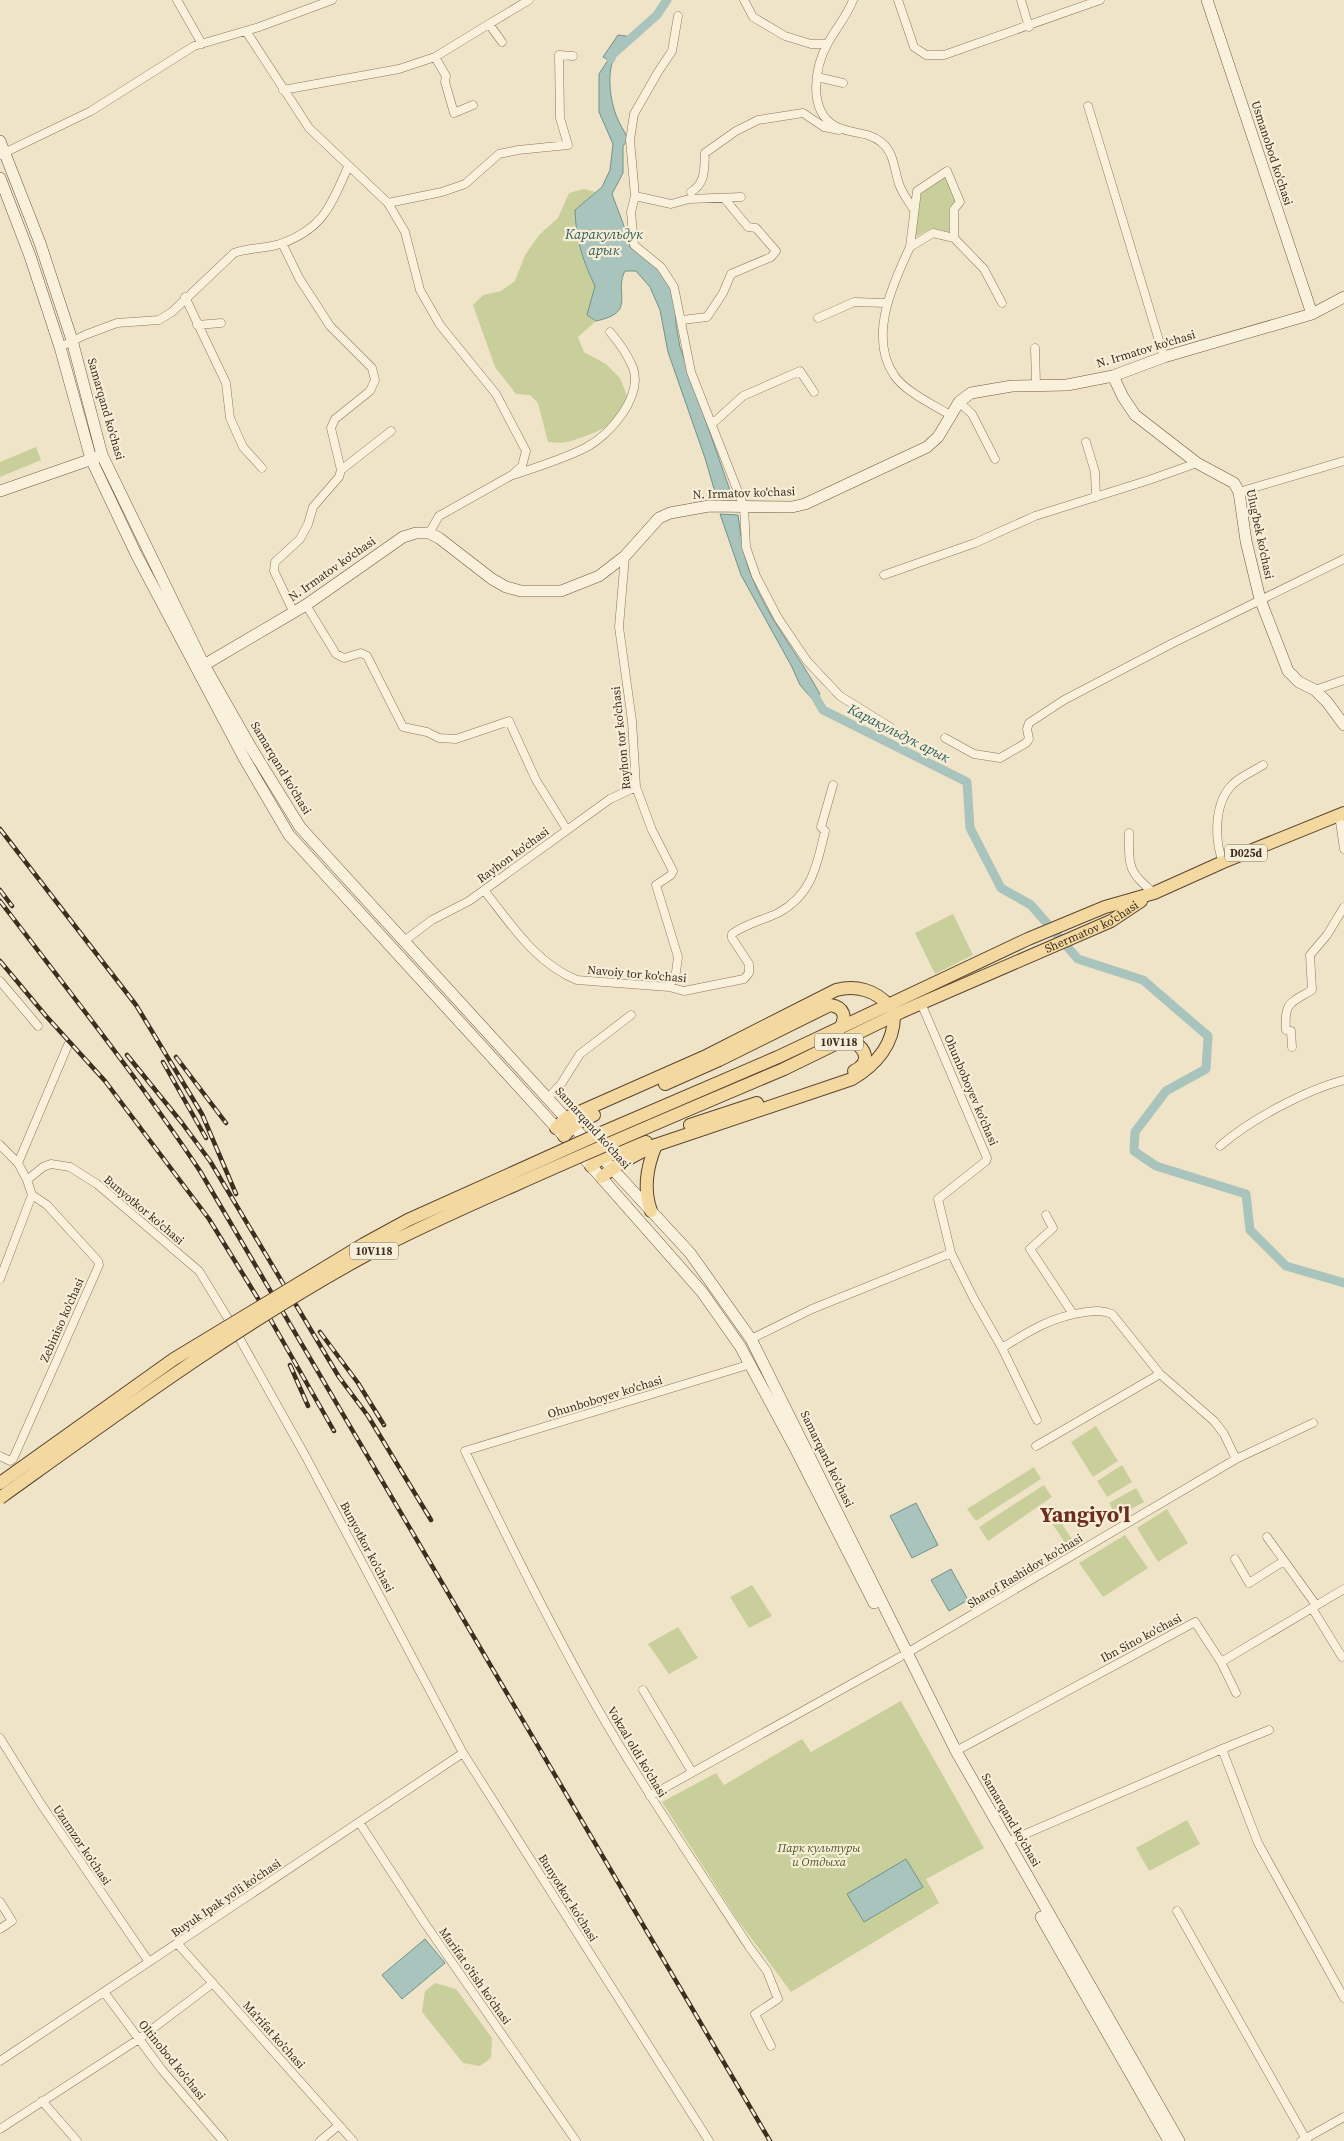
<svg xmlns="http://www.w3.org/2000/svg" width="1344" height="2141" viewBox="0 0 1344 2141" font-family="'Source Serif 4',serif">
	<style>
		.green { fill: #c9cf9b }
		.water { fill: #a9c4bc; stroke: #6f938a }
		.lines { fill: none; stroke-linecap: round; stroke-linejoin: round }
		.canal { stroke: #a9c4bc; stroke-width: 9 }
		.street-casing { stroke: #8d765c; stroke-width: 9 }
		.secondary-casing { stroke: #6f573f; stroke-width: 12 }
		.primary-casing { stroke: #5b4430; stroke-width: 14 }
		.street { stroke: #faf1dc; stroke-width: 8 }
		.secondary { stroke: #faf1dc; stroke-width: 11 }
		.primary { stroke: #f3d9a0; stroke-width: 12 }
		.rail-casing { stroke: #3d2e20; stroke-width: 4.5 }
		.rail { stroke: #f7eed8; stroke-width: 2.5; stroke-dasharray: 8; stroke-linecap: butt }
		.primary-bridge-casing { stroke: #5b4430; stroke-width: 14; stroke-linecap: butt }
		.primary-bridge { stroke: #f3d9a0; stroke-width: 12 }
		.labels { text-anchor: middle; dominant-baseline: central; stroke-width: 4.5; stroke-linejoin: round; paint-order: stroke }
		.shield { fill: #f7eed8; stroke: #756857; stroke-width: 1 }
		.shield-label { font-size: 11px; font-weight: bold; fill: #3d2e20 }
		.street-label { font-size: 12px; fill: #3d2e20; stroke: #f7eed8 }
		.park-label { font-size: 12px; font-style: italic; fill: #4d5a26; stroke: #f7eed8 }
		.water-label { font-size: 14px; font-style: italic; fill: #2f5d5a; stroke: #f7eed8 }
		.town-label { font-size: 22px; font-weight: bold; fill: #6b2e1e; stroke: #f7eed8 }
	</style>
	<rect width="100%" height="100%" fill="#f0e4c8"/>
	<!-- green -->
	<path class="green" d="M945 177 955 201 949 207V232L932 228 914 238 921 194Z
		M584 189 595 192 575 210C575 237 582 262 595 286L587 315 596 321 578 337 584 352 606 364 620 378 627 396C617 424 609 427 583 437 568 442 564 444 548 442L538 403 530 395 516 394 495 367 473 305 483 295 501 291 515 281 525 255 539 235 558 218 569 193Z
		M36 447 41 460 0 477V462Z
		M953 914 973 955 935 974 915 933Z
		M1096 1426 1118 1461 1093 1477 1071 1442Z
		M1122 1465 1132 1482 1107 1497 1097 1481Z
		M1034 1467 1041 1479 976 1521 967 1509Z
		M1044 1485 1052 1497 988 1541 979 1527Z
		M1136 1488 1144 1502 1117 1517 1109 1503Z
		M1049 1505 1076 1545 1070 1550 1042 1509Z
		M1167 1509 1188 1543 1158 1562 1137 1528Z
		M1125 1535 1148 1568 1103 1597 1079 1563Z
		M752 1585 772 1616 749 1628 730 1597Z
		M678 1627 698 1658 669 1674 648 1644Z
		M901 1701 984 1848 926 1879 939 1903 791 1992 737 1919 662 1802 716 1773 724 1785 802 1739 811 1752Z
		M1187 1820 1200 1844 1149 1871 1136 1848Z
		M435 1983 456 1989 492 2038 491 2058 480 2066 463 2063 422 2012 425 1991Z"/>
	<!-- water -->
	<path class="water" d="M618 35 633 37C628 41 621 45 618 50 606 67 609 96 616 115 619 124 625 131 628 140L623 146V173L612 194 627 234 630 247 664 272 675 295 676 325 680 347 733 499H717L705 458 668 352 660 310 650 287 636 271H625C613 294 638 312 596 321L587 315 595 286C582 259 576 240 575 210L602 187 610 170 613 144 599 112V74L608 60 603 57Z
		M720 514 738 515C741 536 743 555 751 575 767 617 798 654 820 694L814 701 800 685 792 667 741 575Z
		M916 1503 938 1545 912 1558 890 1516Z
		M951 1569 968 1600 949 1611 931 1580Z
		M906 1859 923 1887 864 1922 847 1894Z
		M425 1939 445 1963 402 1999 382 1975Z"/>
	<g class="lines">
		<!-- canal -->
		<path class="canal" d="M611 59 612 55 657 15 667 0
			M810 688 823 710 967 782 970 828 1001 888 1031 905 1078 959 1143 980 1208 1036 1206 1069 1166 1091 1135 1132 1134 1151 1156 1166 1246 1194 1250 1230 1286 1266 1344 1283"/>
		<!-- street casing -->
		<g class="street-casing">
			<path id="street" d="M177 0 202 44
				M744 0 753 17 785 36 811 44H827
				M853 0C847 16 836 28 828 43 815 66 807 110 835 126 849 134 868 131 881 142 894 152 894 169 899 184 902 193 909 202 914 210
				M898 0 914 47 926 55H944L1100 0
				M1021 0 1029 27
				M678 16 672 51 658 72 634 114 630 140 635 196 631 212 634 245 661 267 674 287 691 372 744 507 746 547 756 576 778 618 807 661 840 696 890 727
				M246 31 309 128 388 203 405 232 420 290 440 325 496 394 526 451 522 466 512 475 439 516 429 533
				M502 42 489 24 529 0
				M817 77 843 83
				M283 90 399 69 435 57
				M473 105 454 113 445 82 446 76 435 57 489 24
				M1088 106 1164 357
				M0 155 91 111 194 46 259 27 332 0
				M947 171 960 202 954 209V238L933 233 910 247 917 191Z
				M691 192C706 183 704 169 705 153L736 131 758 120 803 113 824 127 839 130
				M635 196 671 204 689 199 741 197
				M388 203 442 192 465 184 499 154 518 150 568 145 560 118 559 55 573 56
				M954 238 984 269 1002 303
				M282 243 299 278 330 326 372 368 375 380 370 391 335 419 331 428 341 470 339 477 313 507 308 524 300 539 275 562 274 571 294 613
				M910 247C893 283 868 337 894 375 904 391 934 405 950 415
				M185 297 226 383 230 418 243 447 262 468
				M818 318 854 302 886 303
				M682 320 707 317 723 293 731 274 771 257 776 251 756 228 748 227 724 198
				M197 325 221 323
				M60 347 85 335 117 323 159 320 172 312 234 253C250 247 268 249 283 243 325 227 331 204 348 167
				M1035 348 1036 384
				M959 402 972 414 995 459
				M712 424 743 396 800 371 814 392
				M1086 442 1095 472 1096 497
				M341 470 391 431
				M513 475C538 467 563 459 585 448 610 435 643 397 633 368 628 356 618 341 610 332
				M1239 492 1344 461
				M625 556 619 627 632 721 636 787 652 830 673 871 671 875 656 885 678 957 676 972 669 987
				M884 575 975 543 1035 516 1149 480 1197 463
				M306 605 336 654 344 658 361 653 367 656 403 727 427 732 439 738 456 739 509 721 536 780 567 830
				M1315 690 1344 680
				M945 738 974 754 1000 758 1026 743 1029 739 1027 729 1029 723 1064 700 1171 644 1344 559
				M1339 815 1344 849
				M1129 833C1129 865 1127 872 1154 893
				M1223 862C1214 839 1214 802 1233 784 1241 776 1254 771 1263 765
				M484 890C510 923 536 964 577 980L669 987 684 991 744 979 749 973V964L732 938V934C745 924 763 920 778 913 812 895 817 865 825 831L821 827 833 785
				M404 941 432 920 469 901 610 799 636 787
				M0 981 38 1026
				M1292 1047 1291 1031 1286 1030C1284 1002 1290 1003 1312 990L1310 955 1327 935 1344 907
				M548 1098 561 1084 580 1054 631 1015
				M0 1145 18 1163 27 1180 43 1167 51 1164 70 1167 97 1184 199 1271 232 1325 306 1457 463 1753 709 2141
				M1220 1146C1250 1120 1305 1090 1344 1080
				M18 1163 68 1045
				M1046 1215 1053 1228 1030 1249 1073 1314
				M951 1253 974 1299 1002 1348C1029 1331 1053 1316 1086 1312 1096 1311 1103 1310 1112 1314L1160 1374 1214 1421 1224 1434 1236 1459
				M0 1279 32 1195 27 1180
				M751 1339 812 1309 951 1253 938 1199 986 1161 987 1158 921 1003
				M1002 1348 1037 1420
				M751 1364 465 1451C506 1536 548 1621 595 1704 643 1788 697 1867 750 1948L767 1971 778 1999 755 2014 771 2046
				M1036 1446 1160 1374
				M0 1456 10 1461 13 1459 99 1265 98 1261 47 1205 32 1195
				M1267 1537 1316 1605
				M1235 1559 1249 1583 1284 1561
				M1312 1608 1342 1657
				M907 1653 1236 1459 1313 1423
				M1221 1662 1236 1693
				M643 1690 692 1772
				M1269 1730 1222 1749 1258 1843 1344 1998
				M0 1738 41 1804 149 1962
				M956 1751 1195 1622 1221 1662 1344 1589
				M650 1796 900 1657
				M359 1822 424 1922 576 2141
				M1007 1842 1222 1749
				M0 1902 12 1921 0 1929
				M1177 1911 1307 2141
				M177 1943 353 2141
				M104 1992 162 2070 223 2141
				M0 2061 463 1753
				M42 2101 77 2141
				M0 2129 139 2039 213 1983
				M320 2141 339 2125
				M1301 2141 1344 2117"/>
		</g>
		<!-- secondary casing -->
		<g class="secondary-casing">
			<path id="secondary" d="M1207 0 1312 314
				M0 141 40 243 72 340 102 455 204 665 253 751 300 827 592 1147
				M0 178 30 256 60 347 91 459 136 554 244 758 289 835 561 1133
				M1113 376 1123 397 1135 415 1197 463 1234 483 1239 492 1246 541 1260 599 1288 671 1299 682 1315 690 1327 702 1344 725
				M0 491 98 457
				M204 665 306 605 403 537 416 533H429L439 538 492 579 506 587 521 591H561L599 576 625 556 659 518 670 513 709 506 792 507 805 504 927 447 938 437 959 402 971 393 1012 386 1067 385 1113 376 1164 357 1312 314 1344 297
				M576 1149 702 1292 740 1346 796 1450 874 1603
				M606 1162 690 1253 751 1339 956 1751 1179 2141
				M1041 1917 1169 2141"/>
		</g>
		<!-- primary casing -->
		<g class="primary-casing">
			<g id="primary">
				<path d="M845 1039C863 1043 875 1061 854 1071"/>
				<path d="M778 1057 1028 939 1105 907 1154 893 1223 862 1344 813"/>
				<path id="s1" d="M784 1069 901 1012 1111 921 1141 901"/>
				<path d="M665 1084 719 1060 830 1005C844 1007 847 1017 840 1028"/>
				<path d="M690 1125 757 1103"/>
				<path d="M556 1128 566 1118 704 1057 836 990C856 985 876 990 889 1006"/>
				<path d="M564 1136 574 1125 594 1115"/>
				<path d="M591 1166 602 1158 646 1142"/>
				<path d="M602 1177C618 1163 636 1154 656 1145L852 1079C876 1065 894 1044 894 1016"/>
				<path d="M651 1211C643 1189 647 1166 656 1145"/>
			</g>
		</g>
		<!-- street -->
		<use href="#street" class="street"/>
		<!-- secondary -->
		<use href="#secondary" class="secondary"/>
		<!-- primary -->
		<use href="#primary" class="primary"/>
		<!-- rail casing -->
		<g class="rail-casing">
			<path id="rail" d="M0 829 136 1005 202 1114 236 1194
				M0 890 12 906
				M0 901C68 990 138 1078 200 1171L770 2141
				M0 961 46 1016 105 1081 209 1219 265 1310 334 1431
				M127 1055 182 1123 210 1161 339 1377 368 1416 431 1520
				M176 1057 226 1123
				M163 1062 206 1138
				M320 1332 358 1383 384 1425
				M290 1365 308 1406"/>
		</g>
		<!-- rail -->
		<use href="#rail" class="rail"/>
		<!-- primary-bridge casing -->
		<g class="primary-bridge-casing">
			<path id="primary-bridge" d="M0 1483 174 1359 364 1244 408 1220 599 1134 778 1057
				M0 1498C120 1412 238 1325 368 1254 416 1229 465 1207 515 1185 604 1145 694 1107 784 1069"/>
		</g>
		<!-- primary-bridge -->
		<use href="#primary-bridge" class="primary-bridge"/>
	</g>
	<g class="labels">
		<!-- shield labels -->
		<g class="shield">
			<rect x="1225" y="844.5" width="42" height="17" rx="4"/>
			<rect x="815" y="1033.5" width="48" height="17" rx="4"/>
			<rect x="350" y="1242.5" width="48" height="17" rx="4"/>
		</g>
		<g class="shield-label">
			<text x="1246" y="853">D025d</text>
			<text x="839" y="1042">10V118</text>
			<text x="374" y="1251">10V118</text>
		</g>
		<!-- street labels -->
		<g class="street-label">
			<text transform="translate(1272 153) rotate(72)">Usmanobod ko'chasi</text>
			<text transform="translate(1146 349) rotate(-17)">N. Irmatov ko'chasi</text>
			<text transform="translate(106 409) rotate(74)">Samarqand ko'chasi</text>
			<text transform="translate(744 493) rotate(-2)">N. Irmatov ko'chasi</text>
			<text transform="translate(1260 534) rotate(78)">Ulug'bek ko'chasi</text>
			<text transform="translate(332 569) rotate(-35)">N. Irmatov ko'chasi</text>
			<text transform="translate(621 738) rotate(-96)">Rayhon tor ko'chasi</text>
			<text transform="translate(281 768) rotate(59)">Samarqand ko'chasi</text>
			<text transform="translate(513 855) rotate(-36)">Rayhon ko'chasi</text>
			<text stroke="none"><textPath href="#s1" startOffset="339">Shermatov ko'chasi</textPath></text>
			<text transform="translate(637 974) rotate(5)">Navoiy tor ko'chasi</text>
			<text transform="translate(971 1090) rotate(67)">Ohunboboyev ko'chasi</text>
			<text transform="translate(593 1128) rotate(48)">Samarqand ko'chasi</text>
			<text transform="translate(144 1210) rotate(40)">Bunyotkor ko'chasi</text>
			<text transform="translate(62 1320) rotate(-66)">Zebiniso ko'chasi</text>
			<text transform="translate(605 1397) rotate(-17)">Ohunboboyev ko'chasi</text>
			<text transform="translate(827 1459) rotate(64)">Samarqand ko'chasi</text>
			<text transform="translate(367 1547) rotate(62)">Bunyotkor ko'chasi</text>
			<text transform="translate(1025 1571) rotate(-31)">Sharof Rashidov ko’chasi</text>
			<text transform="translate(1141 1638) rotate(-28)">Ibn Sino ko'chasi</text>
			<text transform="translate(637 1752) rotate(59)">Vokzal oldi ko'chasi</text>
			<text transform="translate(1011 1820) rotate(60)">Samarqand ko'chasi</text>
			<text transform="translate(82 1845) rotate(56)">Uzumzor ko'chasi</text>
			<text transform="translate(226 1898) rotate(-34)">Buyuk Ipak yo'li ko'chasi</text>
			<text transform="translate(568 1898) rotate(58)">Bunyotkor ko'chasi</text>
			<text transform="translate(475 1976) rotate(55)">Marifat o'tish ko'chasi</text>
			<text transform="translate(274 2035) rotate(48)">Ma'rifat ko'chasi</text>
			<text transform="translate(172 2060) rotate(51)">Oltinobod ko'chasi</text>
		</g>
		<!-- park labels -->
		<g class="park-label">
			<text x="819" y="1848">Парк культуры<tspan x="819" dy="14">и Отдыха</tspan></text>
		</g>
		<!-- water labels -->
		<g class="water-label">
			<text x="604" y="234">Каракульдук<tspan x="604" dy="16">арык</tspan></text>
			<text transform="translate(899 733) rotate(27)">Каракульдук арык</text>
		</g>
		<!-- town labels -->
		<g class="town-label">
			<text x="1085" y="1514">Yangiyo'l</text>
		</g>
	</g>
</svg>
